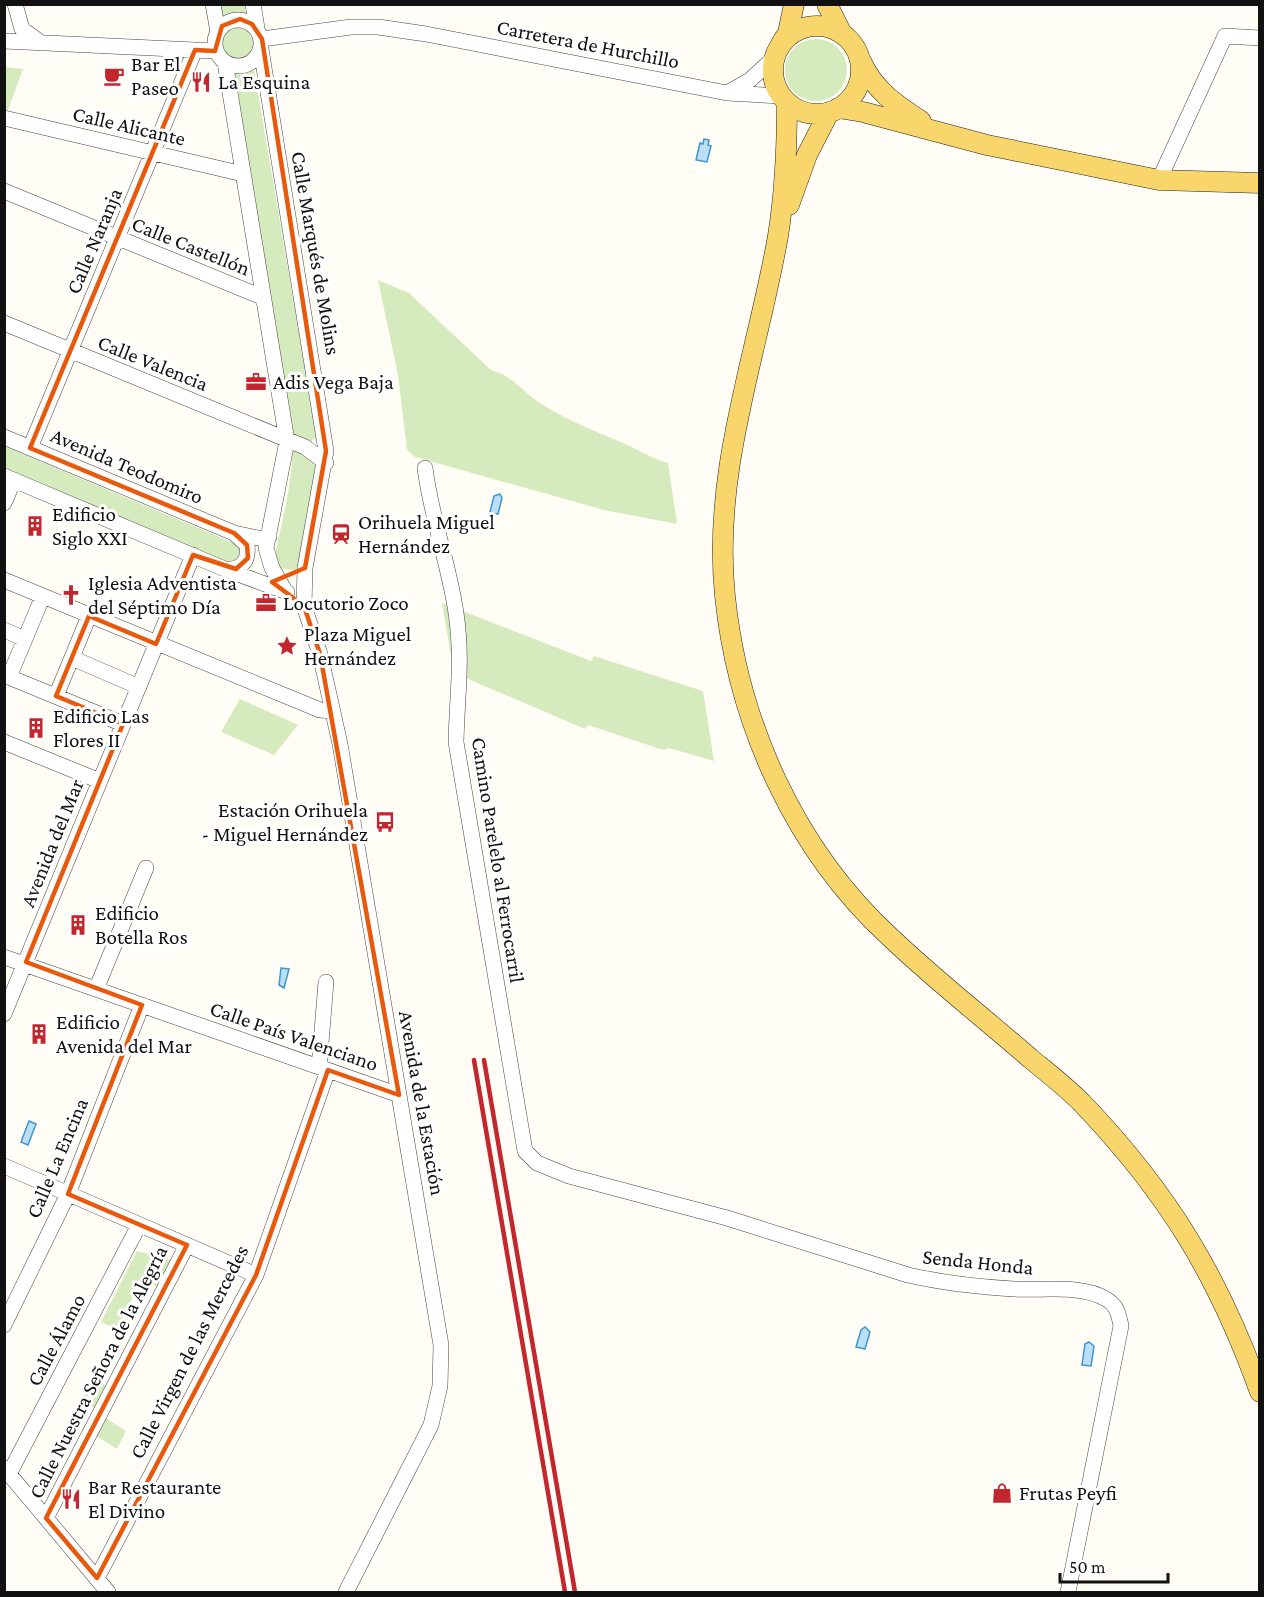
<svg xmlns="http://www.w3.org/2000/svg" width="1264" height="1597" viewBox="0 0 1264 1597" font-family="'Crimson Pro',serif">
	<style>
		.green { fill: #d5ebbd }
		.water { fill: #b9e0f7; stroke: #3f96cf; stroke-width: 1.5 }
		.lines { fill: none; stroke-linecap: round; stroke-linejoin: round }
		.minor-casing { stroke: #444; stroke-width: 16 }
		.major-casing { stroke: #222; stroke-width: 21 }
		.minor { stroke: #fff; stroke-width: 15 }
		.major { stroke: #f9d66b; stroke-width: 20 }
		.rail { stroke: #c4262e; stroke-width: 4.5 }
		.marked { fill: none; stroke: #e8590c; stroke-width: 4.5; stroke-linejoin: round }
		.labels { text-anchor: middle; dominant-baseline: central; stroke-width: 6; stroke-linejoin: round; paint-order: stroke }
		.street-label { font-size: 21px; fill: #111; stroke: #fff }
		.poi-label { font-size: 21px; fill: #111; stroke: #fff; text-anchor: start }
	</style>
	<rect width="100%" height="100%" fill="#fffdf5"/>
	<!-- green -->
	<path class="green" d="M219 5H245L247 30 254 43 251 52 307 381V392L310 391 317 440 312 439 316 473 308 571 272 568C281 523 305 445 285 403L227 54 223 47Z
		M785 70a31 31 0 1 1 62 0a31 31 0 1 1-62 0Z
		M5 67 23 69 8 110 5 109Z
		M378 280 409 293 491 370C514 377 519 388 537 401 564 419 592 430 621 442 637 449 651 458 668 463L677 524 604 510 415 457 407 450 398 375Z
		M4 446 236 544 241 550 240 558 236 563 228 564 5 469Z
		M442 603 591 661 594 656 703 691 714 761 669 748 663 750 588 725 585 729 454 673Z
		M240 699 298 725 274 755 221 732Z
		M137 1251 172 1260 158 1287 141 1280 117 1330 101 1322Z
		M93 1379 107 1386 95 1408 81 1401Z
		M106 1418 126 1431 117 1449 96 1436Z"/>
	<!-- water -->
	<path class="water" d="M704 139 709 140 708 145 711 146 707 162 696 160 700 143 703 144Z
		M500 494 502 498 498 514 490 512 494 496Z
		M281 968 289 969 284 988 279 985Z
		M29 1121 36 1124 28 1145 21 1142Z
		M865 1327 870 1332 865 1349 856 1347 861 1330Z
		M1089 1342 1094 1346 1091 1366 1082 1365 1085 1344Z"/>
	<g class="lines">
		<!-- minor casing -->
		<g class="minor-casing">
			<path id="minor" d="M15 4 22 29 40 42
				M213 4 218 32
				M253 4 257 28
				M215 43a23 23 0 1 1 46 0a23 23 0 1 1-46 0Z
				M262 39 351 27H378L426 34 727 93 781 96
				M4 41 216 51
				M261 49 326 451 305 568 304 606 320 654 340 744 441 1345 440 1386 431 1425 346 1592
				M225 62 287 441 266 548 272 568 285 591
				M727 93 750 80 774 58
				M4 118 243 174
				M1159 180 1225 36 1260 38
				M4 191 262 297
				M4 323 305 447 326 463
				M4 437 234 533 258 538 269 537
				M30 448 195 50
				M425 468C431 517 449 564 456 613 463 660 457 696 456 742L525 1151 537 1163 569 1176 727 1218 908 1275C943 1283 979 1287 1014 1289 1043 1291 1081 1284 1106 1299 1117 1305 1119 1315 1121 1326L1068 1592
				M4 476 227 570 287 592
				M4 503 14 480
				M227 570C243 568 249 561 247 545L234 533
				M4 580 320 710 333 711
				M4 630 25 639
				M72 658 139 687
				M4 675 123 724
				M9 677 43 596
				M56 696 89 616
				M4 742 100 781
				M4 957 399 1095
				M97 987 146 868
				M4 1014 193 555
				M319 1067 326 982
				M4 1166 256 1275
				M4 1325 68 1194 142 1005
				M4 1468 108 1592
				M9 1474 139 1225
				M46 1518 187 1245
				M97 1578 256 1275 328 1070"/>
		</g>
		<!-- major casing -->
		<g class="major-casing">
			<path id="major" d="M827 4 842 34
				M773 70a44 44 0 1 1 88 0a44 44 0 1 1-88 0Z
				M782 42 788 33 794 4
				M861 61C874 90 895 104 921 121
				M787 102C787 147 785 192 778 236 757 356 712 472 725 596 738 723 795 850 890 937 935 980 984 1018 1031 1059 1048 1073 1066 1087 1082 1103 1168 1193 1218 1275 1260 1392
				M838 108 863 112 987 145 1159 180 1260 183
				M789 205 807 155 829 112"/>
		</g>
		<!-- minor -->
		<use href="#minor" class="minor"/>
		<!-- major -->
		<use href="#major" class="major"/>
		<!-- rail -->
		<path class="rail" d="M474 1060 565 1592
			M484 1060 575 1592"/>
	</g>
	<!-- marked area -->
	<path class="marked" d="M240 19 252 24 262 39 326 451 305 568 272 582 304 606 320 654 399 1095 328 1070 256 1275 97 1578 46 1518 187 1245 68 1194 142 1005 26 962 123 724 56 696 89 616 156 644 193 555 236 569 248 558 247 545 234 533 30 448 195 50 215 51 222 26Z"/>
	<!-- icons -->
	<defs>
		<g id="cafe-bare" transform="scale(1.62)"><path d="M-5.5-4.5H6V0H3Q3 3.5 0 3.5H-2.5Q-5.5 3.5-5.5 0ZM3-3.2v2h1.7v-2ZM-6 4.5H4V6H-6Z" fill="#c4262e" stroke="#fff" stroke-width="2.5" paint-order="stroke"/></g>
		<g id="restaurant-bare" transform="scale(1.62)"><path d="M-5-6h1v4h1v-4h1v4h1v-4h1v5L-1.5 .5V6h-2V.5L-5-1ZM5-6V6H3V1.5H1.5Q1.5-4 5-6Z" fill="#c4262e" stroke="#fff" stroke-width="2.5" paint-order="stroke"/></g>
		<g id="office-bare" transform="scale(1.62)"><path d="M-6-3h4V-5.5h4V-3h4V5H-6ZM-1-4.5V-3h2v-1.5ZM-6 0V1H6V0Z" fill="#c4262e" stroke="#fff" stroke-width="2.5" paint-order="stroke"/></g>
		<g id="building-bare" transform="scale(1.62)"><path d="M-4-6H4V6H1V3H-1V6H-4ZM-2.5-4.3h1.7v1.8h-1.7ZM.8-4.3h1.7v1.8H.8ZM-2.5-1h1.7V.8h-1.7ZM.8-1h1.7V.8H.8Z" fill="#c4262e" stroke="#fff" stroke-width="2.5" paint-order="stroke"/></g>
		<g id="station-bare" transform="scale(1.62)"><path d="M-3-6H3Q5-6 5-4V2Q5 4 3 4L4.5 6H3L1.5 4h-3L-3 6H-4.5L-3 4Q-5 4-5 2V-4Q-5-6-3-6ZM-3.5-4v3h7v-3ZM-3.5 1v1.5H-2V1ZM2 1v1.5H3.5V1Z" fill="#c4262e" stroke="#fff" stroke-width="2.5" paint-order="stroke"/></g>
		<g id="church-bare" transform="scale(1.62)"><path d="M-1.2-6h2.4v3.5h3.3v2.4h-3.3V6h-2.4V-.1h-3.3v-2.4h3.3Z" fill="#c4262e" stroke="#fff" stroke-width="2.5" paint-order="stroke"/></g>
		<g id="sight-bare" transform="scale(1.62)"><path d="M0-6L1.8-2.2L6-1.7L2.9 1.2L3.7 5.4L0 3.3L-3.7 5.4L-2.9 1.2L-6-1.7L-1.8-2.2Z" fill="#c4262e" stroke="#fff" stroke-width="2.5" paint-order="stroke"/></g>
		<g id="bus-bare" transform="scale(1.62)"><path d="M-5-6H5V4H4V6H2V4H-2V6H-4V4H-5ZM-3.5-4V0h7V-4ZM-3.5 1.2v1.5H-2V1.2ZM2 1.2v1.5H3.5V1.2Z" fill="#c4262e" stroke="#fff" stroke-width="2.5" paint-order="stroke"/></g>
		<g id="shop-bare" transform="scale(1.62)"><path d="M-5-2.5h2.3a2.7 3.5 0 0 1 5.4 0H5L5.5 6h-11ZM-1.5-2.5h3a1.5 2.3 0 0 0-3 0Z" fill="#c4262e" stroke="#fff" stroke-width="2.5" paint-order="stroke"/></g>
	</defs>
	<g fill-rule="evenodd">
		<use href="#cafe-bare" x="114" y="76"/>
		<use href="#restaurant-bare" x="201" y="82"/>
		<use href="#office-bare" x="256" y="382"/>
		<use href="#building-bare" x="35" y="526"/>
		<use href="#station-bare" x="341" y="534"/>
		<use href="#church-bare" x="71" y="595"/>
		<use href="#office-bare" x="266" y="603"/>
		<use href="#sight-bare" x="287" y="646"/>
		<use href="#building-bare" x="36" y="728"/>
		<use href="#bus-bare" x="385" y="822"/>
		<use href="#building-bare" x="78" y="925"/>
		<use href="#building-bare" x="39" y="1034"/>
		<use href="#shop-bare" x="1002" y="1493"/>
		<use href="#restaurant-bare" x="71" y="1499"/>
	</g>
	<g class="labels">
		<!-- street labels -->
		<g class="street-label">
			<text transform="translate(588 44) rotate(11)">Carretera de Hurchillo</text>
			<text transform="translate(129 126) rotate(13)">Calle Alicante</text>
			<text transform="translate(94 241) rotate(-67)">Calle Naranja</text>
			<text transform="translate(191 246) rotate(22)">Calle Castellón</text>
			<text transform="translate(316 253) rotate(80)">Calle Marqués de Molins</text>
			<text transform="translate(153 363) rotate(22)">Calle Valencia</text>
			<text transform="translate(127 466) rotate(23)">Avenida Teodomiro</text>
			<text transform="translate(52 843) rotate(-68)">Avenida del Mar</text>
			<text transform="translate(498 860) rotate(81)">Camino Parelelo al Ferrocarril</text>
			<text transform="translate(294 1036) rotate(19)">Calle País Valenciano</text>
			<text transform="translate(422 1103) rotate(80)">Avenida de la Estación</text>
			<text transform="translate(57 1158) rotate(-67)">Calle La Encina</text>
			<text transform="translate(978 1262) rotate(6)">Senda Honda</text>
			<text transform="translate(56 1340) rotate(-62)">Calle Álamo</text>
			<text transform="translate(189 1352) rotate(-63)">Calle Virgen de las Mercedes</text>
			<text transform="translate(98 1372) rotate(-63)">Calle Nuestra Señora de la Alegría</text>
		</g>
		<!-- poi labels -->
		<g class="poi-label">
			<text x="131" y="64">Bar El<tspan x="131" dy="24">Paseo</tspan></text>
			<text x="218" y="82">La Esquina</text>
			<text x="273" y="382">Adis Vega Baja</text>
			<text x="52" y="514">Edificio<tspan x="52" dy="24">Siglo XXI</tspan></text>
			<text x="358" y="522">Orihuela Miguel<tspan x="358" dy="24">Hernández</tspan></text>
			<text x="88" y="583">Iglesia Adventista<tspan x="88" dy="24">del Séptimo Día</tspan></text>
			<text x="283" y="603">Locutorio Zoco</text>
			<text x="304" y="634">Plaza Miguel<tspan x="304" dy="24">Hernández</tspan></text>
			<text x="53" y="716">Edificio Las<tspan x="53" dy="24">Flores II</tspan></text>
			<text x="368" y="810" text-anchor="end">Estación Orihuela<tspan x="368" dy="24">- Miguel Hernández</tspan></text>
			<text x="95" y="913">Edificio<tspan x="95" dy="24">Botella Ros</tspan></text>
			<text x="56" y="1022">Edificio<tspan x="56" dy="24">Avenida del Mar</tspan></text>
			<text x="88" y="1487">Bar Restaurante<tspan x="88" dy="24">El Divino</tspan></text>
			<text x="1019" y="1493">Frutas Peyfi</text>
		</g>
	</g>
	<!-- border -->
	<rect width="1264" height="1597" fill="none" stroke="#111111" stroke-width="12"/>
	<!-- scale -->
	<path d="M1060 1573v9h108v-9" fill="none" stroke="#111111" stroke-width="3"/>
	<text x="1069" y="1573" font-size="18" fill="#111111" stroke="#ffffff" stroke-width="4.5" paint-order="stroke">50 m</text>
</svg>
